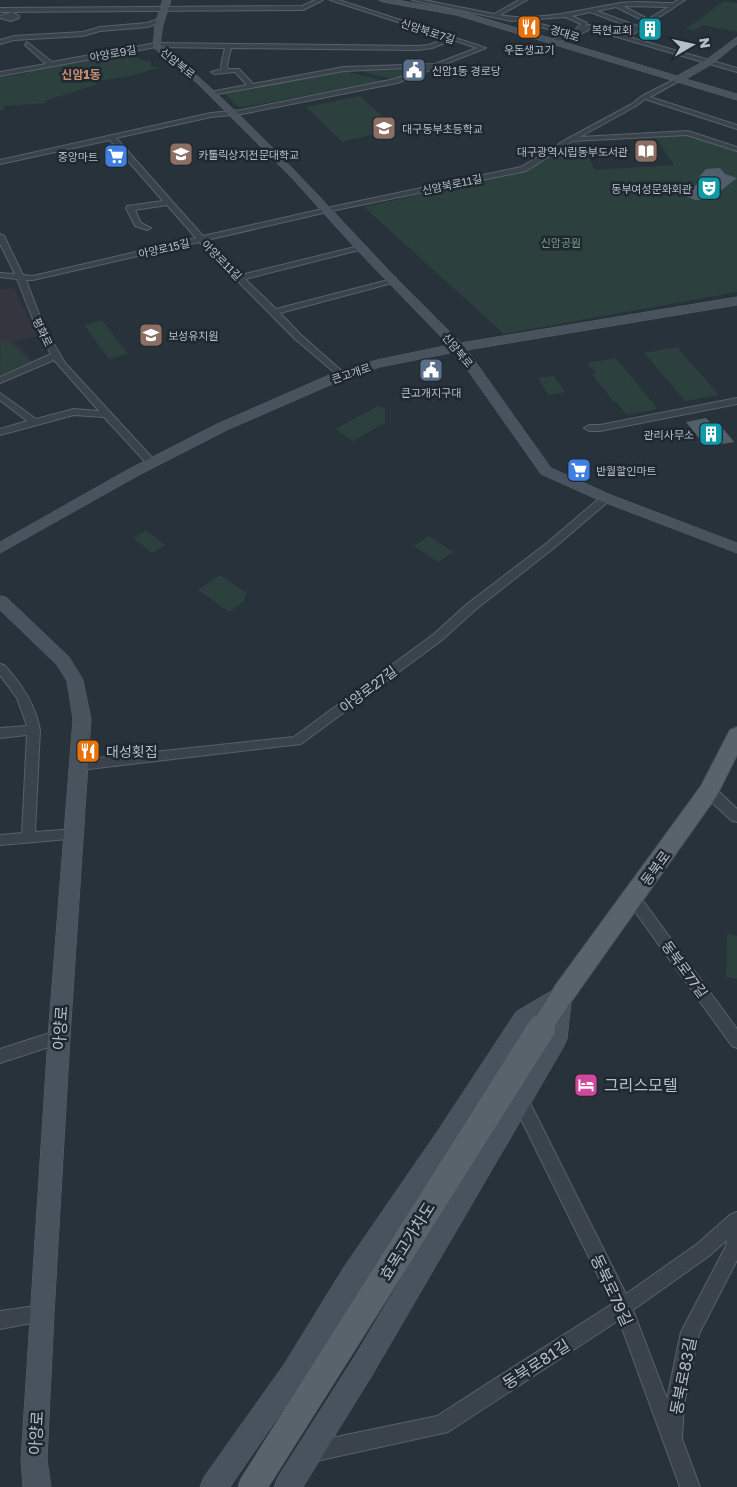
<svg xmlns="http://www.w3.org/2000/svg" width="737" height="1487" viewBox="0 0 737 1487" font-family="'Golos Text','Noto Sans KR',sans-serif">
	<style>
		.medical { fill: #353540 }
		.green { fill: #2c403e }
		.building { fill: #525e69 }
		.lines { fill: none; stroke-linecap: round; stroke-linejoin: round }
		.street-casing { stroke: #58616a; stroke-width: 2 }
		.secondary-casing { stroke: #58616a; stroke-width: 1 }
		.primary-casing { stroke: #464f58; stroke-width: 2 }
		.street { fill: #3a434c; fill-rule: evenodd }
		.secondary { fill: #49535e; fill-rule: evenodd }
		.primary { fill: #59636b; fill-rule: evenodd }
		.primary-bridge-far1-casing { stroke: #464f58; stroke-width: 23; stroke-linecap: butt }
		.primary-bridge-casing { stroke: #464f58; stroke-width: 29; stroke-linecap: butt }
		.primary-bridge-far1 { stroke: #59636b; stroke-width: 21 }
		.primary-bridge { stroke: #59636b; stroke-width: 28 }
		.labels { text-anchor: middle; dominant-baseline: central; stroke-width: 5; stroke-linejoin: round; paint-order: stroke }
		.far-poi-label { font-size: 11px; fill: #b6bec7; stroke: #1f2831; text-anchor: end }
		.far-street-label { font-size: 11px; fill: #b6bec7; stroke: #1f2831 }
		.far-park-label { font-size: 11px; fill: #779a7b; stroke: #1f2831 }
		.far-neighbourhood-label { font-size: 12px; font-weight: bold; fill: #c98c6f; stroke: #1f2831 }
		.street-label { font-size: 14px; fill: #b6bec7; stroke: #1f2831 }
		.poi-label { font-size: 14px; fill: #b6bec7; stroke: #1f2831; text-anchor: start }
		.near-street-label { font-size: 16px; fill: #b6bec7; stroke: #1f2831 }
		.near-poi-label { font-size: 16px; fill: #b6bec7; stroke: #1f2831; text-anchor: start }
	</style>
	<rect width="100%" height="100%" fill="#27323b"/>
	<!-- medical -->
	<path class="medical" d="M14 288 37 336 14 341 33 362 0 377V289Z"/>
	<!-- green -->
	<path class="green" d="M724 1 737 3V32L703 25 694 31 686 29Z
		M140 50 133 55 143 61H151V67H160L131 76 97 81 98 84 45 101 47 103 5 106 4 110H0V78L28 73 30 70Z
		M398 68 412 74 396 80 356 70Z
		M345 71 384 81 243 107 237 106 224 93Z
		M360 96 397 129 342 142 306 107Z
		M689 135 737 150V292L504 334 364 207 527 170 575 142 581 143 595 170 674 165 655 137Z
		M102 320 128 354 109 359 84 325Z
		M1 340 10 343 31 362 0 376Z
		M677 347 719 395 685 401 644 353Z
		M616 358 658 409 627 415 616 402H614L592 374 596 373 587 363Z
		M554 376 565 392 548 395 538 378Z
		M378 406 385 408V423L353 441 335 429Z
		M146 530 165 545 152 553 133 538Z
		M429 536 453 552 438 562 414 546Z
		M220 575 246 593 244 601 229 612 198 590Z
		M727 934 737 936V979L726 977Z"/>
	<!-- building -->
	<path class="building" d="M720 168 725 174 737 178 709 200H695L685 196 698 183V178L706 169Z
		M706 418 715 427 721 426 734 442 717 445 712 440 702 442 686 422Z"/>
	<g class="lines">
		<!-- street casing -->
		<g class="street-casing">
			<path id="street" d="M315 0H323L303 10 0 12V8L302 6Z
				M330 0H339L486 48 397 83 242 114 211 117 116 138 203 236 336 206 521 167 567 139 632 104 642 96 679 77 681 78V80L650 97 737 125V129L645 99 636 106 580 137 688 131 737 147V151L687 135 573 141 526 171 336 210 207 240 241 275 363 245V249L245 279 276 309 396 278V282L280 313 301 335 344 373 346 375 341 378 295 339 199 242 33 280H26L44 327 65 363 157 463 152 466 148 465 104 417 74 415 0 435V429L27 421 0 400V393L36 419 74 409 99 411 54 360 0 383V377L51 354 36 327 17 279 0 277V273L15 274 0 244V234L4 236 23 275 33 276 196 238 167 205 135 210 141 223 151 228 147 230 135 226 126 208 127 206 163 201 110 140 0 164V160L211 113 242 110 395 79 428 67 344 71 212 95 210 94V92L247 85 235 72 214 74 211 72 222 69 221 65 225 48 156 47 0 76V72L46 64 25 45 27 42 52 62 156 43 418 46 429 45 447 38ZM453 40 477 48 435 64 344 67 253 84 239 69H228L227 65 231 48 418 50 432 48Z
				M412 0H424L494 14 519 0H527L500 15C536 22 580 10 615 4 633 0 654 3 673 3L678 0H685L629 37 737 68V72L590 29 578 35 554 43 552 40 567 34 521 22 524 20 573 32 581 24 565 17 511 21ZM623 6H625L668 7 648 19ZM616 7 644 21 637 26 597 11ZM590 12 633 28 623 35 590 25 586 26 587 23 572 16Z
				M12 12 19 16V18L11 21 0 18V16Z
				M161 18 163 21 148 27 100 31 83 36 14 40 0 44V40L14 36 83 32 100 27 147 23Z
				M737 398V404L600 431H589L584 428 589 425H600Z
				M606 495 610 496 611 498 610 500 555 547 475 610 442 640 301 744 80 770 76 768 74 765 76 762 80 760 294 737 434 634 467 604 547 543 602 496Z
				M0 664 4 665C22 684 35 704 40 730L35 832 75 829 80 830 82 834 80 838 0 845V835L22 833 27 735 0 738V728L27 726 17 698 0 675Z
				M709 786 714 787 737 809V822L732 821 704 795 703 791 704 787Z
				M633 892 638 894 737 1029V1048L732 1046 628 902 626 898 628 894Z
				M59 1030 64 1032 67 1037 64 1042 0 1063V1049Z
				M520 1092 526 1095 626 1294 697 1244 731 1214 737 1212V1260L699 1334 684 1404 682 1439 700 1487H680L619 1320 448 1432 312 1462 305 1459 302 1452 305 1445 312 1442 437 1416 612 1304 514 1105 512 1100 514 1095ZM727 1240 726 1246 681 1332 667 1399 633 1310 709 1256Z
				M42 1305 48 1308 51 1314 48 1320 0 1329V1311Z"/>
		</g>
		<!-- secondary casing -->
		<g class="secondary-casing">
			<path id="secondary" d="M163 0H171L163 25 160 44C234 104 298 174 363 243 395 278 428 310 461 343L737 297V305L467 350 551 468 611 495 737 543V553L601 501 541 474 455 352 380 367 346 378 227 430 139 475 0 553V542L129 469 217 424 336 372 377 360 449 345 356 249 291 177 197 83 153 47 155 25Z
				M379 0H397L460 11 677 76 706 60 737 37V44L712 64 686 79 737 94V100L456 15 383 2Z
				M0 596 6 597 69 657 83 680 91 719 70 1037 54 1314 47 1460 51 1487H23L21 1460 48 1037 73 719 67 681 57 665 0 610Z
				M562 985 569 987 572 994 567 1039 564 1046 371 1377 303 1487H274L278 1477 353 1359 546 1037 549 1014 530 1026 453 1148 362 1285 303 1381 230 1487H200L204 1477 285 1363 344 1267 437 1132 516 1012Z"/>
		</g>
		<!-- primary casing -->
		<g class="primary-casing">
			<path id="primary" d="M737 727V755L716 797 571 1002 563 1005 555 1002 551 994 555 986 701 786 730 730Z"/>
		</g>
		<!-- street -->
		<use href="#street" class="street"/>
		<!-- secondary -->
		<use href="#secondary" class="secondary"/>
		<!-- primary -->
		<use href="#primary" class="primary"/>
		<!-- primary-bridge-far1 casing -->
		<g class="primary-bridge-far1-casing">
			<path id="primary-bridge-far1" d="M540 1030 563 994"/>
		</g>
		<!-- primary-bridge casing -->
		<g class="primary-bridge-casing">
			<path id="primary-bridge" d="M252 1487 541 1029"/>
		</g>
		<!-- primary-bridge-far1 -->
		<use href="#primary-bridge-far1" class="primary-bridge-far1"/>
		<!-- primary-bridge -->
		<use href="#primary-bridge" class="primary-bridge"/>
	</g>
	<!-- icons -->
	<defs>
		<g id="restaurant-square" transform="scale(1.25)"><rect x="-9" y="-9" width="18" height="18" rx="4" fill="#e8710a" stroke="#1f2831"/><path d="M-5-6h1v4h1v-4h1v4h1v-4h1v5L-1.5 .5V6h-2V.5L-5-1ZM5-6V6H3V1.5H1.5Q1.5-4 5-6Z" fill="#fff"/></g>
		<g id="building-square" transform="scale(1.25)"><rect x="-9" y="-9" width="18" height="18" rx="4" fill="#0f9aa8" stroke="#1f2831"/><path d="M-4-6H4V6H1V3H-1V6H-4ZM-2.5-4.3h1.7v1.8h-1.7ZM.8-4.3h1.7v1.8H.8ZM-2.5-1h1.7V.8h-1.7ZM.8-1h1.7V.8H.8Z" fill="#fff"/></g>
		<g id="civic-square" transform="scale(1.25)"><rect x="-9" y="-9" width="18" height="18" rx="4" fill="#5c6f8a" stroke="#1f2831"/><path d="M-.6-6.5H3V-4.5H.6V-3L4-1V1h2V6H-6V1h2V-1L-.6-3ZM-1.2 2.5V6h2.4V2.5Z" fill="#fff"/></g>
		<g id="school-square" transform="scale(1.25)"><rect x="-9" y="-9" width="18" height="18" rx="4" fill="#8d6e63" stroke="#1f2831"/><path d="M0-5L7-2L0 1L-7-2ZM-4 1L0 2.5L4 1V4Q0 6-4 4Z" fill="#fff"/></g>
		<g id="library-square" transform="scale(1.25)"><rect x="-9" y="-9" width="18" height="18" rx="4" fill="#8d6e63" stroke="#1f2831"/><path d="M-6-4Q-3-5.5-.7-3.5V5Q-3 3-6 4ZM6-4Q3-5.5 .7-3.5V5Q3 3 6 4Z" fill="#fff"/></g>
		<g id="university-square" transform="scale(1.25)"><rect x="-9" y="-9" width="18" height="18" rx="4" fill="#8d6e63" stroke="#1f2831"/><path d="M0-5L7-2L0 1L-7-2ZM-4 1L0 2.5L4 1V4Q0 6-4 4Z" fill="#fff"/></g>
		<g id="supermarket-square" transform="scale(1.25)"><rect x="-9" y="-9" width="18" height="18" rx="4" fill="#3f7fe0" stroke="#1f2831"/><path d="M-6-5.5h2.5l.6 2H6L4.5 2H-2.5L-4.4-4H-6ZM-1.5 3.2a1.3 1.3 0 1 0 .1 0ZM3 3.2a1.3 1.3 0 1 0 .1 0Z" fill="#fff"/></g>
		<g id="theatre-square" transform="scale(1.25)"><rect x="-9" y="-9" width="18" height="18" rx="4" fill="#0f9aa8" stroke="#1f2831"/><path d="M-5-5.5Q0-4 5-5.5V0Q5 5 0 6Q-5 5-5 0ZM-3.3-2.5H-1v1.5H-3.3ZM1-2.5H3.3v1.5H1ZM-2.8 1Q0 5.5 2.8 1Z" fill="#fff"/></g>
		<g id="hotel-square" transform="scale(1.25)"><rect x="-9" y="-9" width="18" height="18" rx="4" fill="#d1479c" stroke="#1f2831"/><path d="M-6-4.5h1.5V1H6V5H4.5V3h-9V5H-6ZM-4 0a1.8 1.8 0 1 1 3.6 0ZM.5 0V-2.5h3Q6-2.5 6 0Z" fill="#fff"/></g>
	</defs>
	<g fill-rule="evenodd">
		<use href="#restaurant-square" x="529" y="27"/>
		<use href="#building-square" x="650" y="29"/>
		<use href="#civic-square" x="414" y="70"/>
		<use href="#school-square" x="384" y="128"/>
		<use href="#library-square" x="646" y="151"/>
		<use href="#university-square" x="181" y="154"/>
		<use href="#supermarket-square" x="116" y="156"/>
		<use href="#theatre-square" x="709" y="188"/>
		<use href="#school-square" x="151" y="335"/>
		<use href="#civic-square" x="431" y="370"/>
		<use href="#building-square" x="711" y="434"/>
		<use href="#supermarket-square" x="579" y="470"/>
		<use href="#restaurant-square" x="88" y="751"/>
		<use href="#hotel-square" x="586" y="1085"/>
	</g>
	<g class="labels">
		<!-- far-poi labels -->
		<g class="far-poi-label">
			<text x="632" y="29">복현교회</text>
			<text x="529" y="49" text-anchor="middle">우돈생고기</text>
			<text x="432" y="70" text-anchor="start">신암1동 경로당</text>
			<text x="402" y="128" text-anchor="start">대구동부초등학교</text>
			<text x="628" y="151">대구광역시립동부도서관</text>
			<text x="198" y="154" text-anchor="start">카톨릭상지전문대학교</text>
			<text x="98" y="156">중앙마트</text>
			<text x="692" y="188">동부여성문화회관</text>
			<text x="168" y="335" text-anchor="start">보성유치원</text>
			<text x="431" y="392" text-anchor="middle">큰고개지구대</text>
			<text x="694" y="434">관리사무소</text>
			<text x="596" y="470" text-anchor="start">반월할인마트</text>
		</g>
		<!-- far-street labels -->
		<g class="far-street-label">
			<text transform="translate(428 31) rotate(18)">신암북로7길</text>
			<text transform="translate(565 33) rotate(17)">경대로</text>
			<text transform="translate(113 53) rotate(-10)">아양로9길</text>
			<text transform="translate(178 63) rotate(39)">신암북로</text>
			<text transform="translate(452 184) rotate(-12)">신암북로11길</text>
			<text transform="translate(164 248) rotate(-13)">아양로15길</text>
			<text transform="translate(222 260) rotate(45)">아양로11길</text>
			<text transform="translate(43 332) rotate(64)">평화로</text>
			<text transform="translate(458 350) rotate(50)">신암북로</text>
			<text transform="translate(351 373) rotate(-19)">큰고개로</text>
		</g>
		<!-- far-park labels -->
		<g class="far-park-label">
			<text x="561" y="242">신암공원</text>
		</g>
		<!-- far-neighbourhood labels -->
		<g class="far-neighbourhood-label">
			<text x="81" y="74">신암1동</text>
		</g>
		<!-- street labels -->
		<g class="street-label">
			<text transform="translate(368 689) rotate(-37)">아양로27길</text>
			<text transform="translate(655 868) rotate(-54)">동북로</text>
			<text transform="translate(685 969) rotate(54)">동북로77길</text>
		</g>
		<!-- poi labels -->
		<g class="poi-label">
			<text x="106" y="751">대성횟집</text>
		</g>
		<!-- near-street labels -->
		<g class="near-street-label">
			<text transform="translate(60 1028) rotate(-86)">아양로</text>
			<text transform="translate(407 1241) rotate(-58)">효목고가차도</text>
			<text transform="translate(612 1290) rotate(65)">동북로79길</text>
			<text transform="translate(536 1364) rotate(-33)">동북로81길</text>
			<text transform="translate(683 1376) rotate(-79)">동북로83길</text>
			<text transform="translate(36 1433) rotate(-87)">아양로</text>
		</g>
		<!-- near-poi labels -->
		<g class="near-poi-label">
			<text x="604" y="1085">그리스모텔</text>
		</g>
	</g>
	<!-- north arrow -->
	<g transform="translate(692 45) rotate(81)" stroke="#1f2831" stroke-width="4" paint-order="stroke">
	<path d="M0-4L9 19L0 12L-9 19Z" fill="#b6bec7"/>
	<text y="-8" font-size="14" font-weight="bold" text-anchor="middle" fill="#b6bec7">N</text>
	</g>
</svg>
